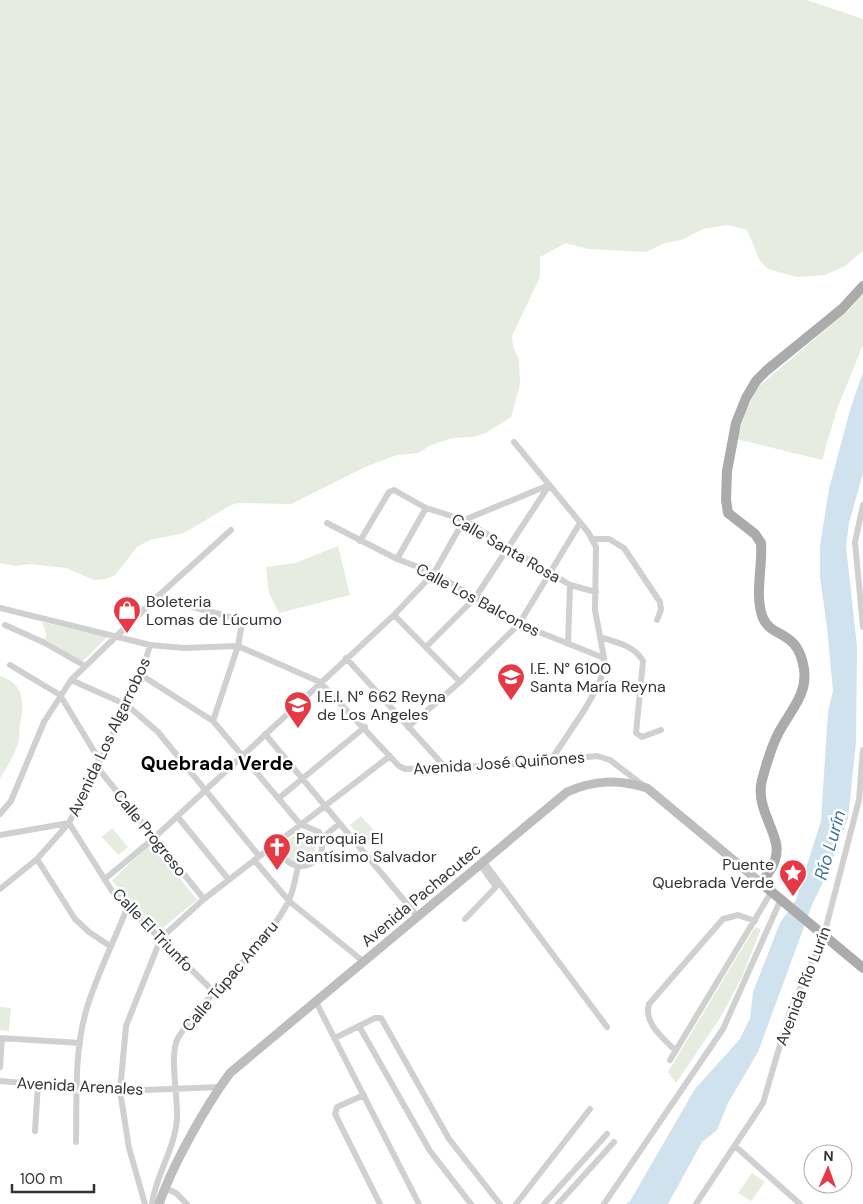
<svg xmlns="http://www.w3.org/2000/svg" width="863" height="1204" viewBox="0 0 863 1204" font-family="'DM Sans',sans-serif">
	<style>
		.green { fill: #e6ecdf }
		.water { fill: #cfe2ee }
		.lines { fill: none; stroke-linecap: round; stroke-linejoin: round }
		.minor { stroke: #d0d0d0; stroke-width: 6 }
		.secondary { stroke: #bdbdbd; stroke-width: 9 }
		.primary { stroke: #ababab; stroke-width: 10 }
		.labels { text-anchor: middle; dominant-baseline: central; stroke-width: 5; stroke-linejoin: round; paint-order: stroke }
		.street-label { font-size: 16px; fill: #333; stroke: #fff }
		.poi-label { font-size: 16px; fill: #333; stroke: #fff; text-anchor: start }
		.water-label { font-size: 18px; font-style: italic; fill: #3f7597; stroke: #fff }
		.quarter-label { font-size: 19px; font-weight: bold; fill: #000; stroke: #fff }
	</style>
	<rect width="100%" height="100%" fill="#fff"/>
	<!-- green -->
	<path class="green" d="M0 0H807L863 19V251L845 266 825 275 797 277 768 269 760 261 747 230 728 225 703 229 682 240 665 243 646 252 589 249 566 243 540 257V277L512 336 513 347 519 359 520 384 511 417 486 433 472 437 453 438 431 445 418 453 397 455 365 467 291 504 239 503 231 505 184 533 150 540 138 546 115 575 106 579 94 580 66 568 30 564 15 566 0 563Z
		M863 294V345L837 409 822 460 737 439 745 414 757 388 849 310Z
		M338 546 350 595 279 613 269 593 266 567 295 563Z
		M42 622 106 637V638L82 662 45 639 46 633Z
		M0 676C24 684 25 703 20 724 19 729 20 734 19 739 16 753 7 767 0 778Z
		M361 816 377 834 366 843 350 825Z
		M112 828 128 847 118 855 102 837Z
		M299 831 307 832 314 839C320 857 304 863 290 862L281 846Z
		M151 842 197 900 159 931 112 881Z
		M755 927 761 929 742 977 722 1015 676 1083 668 1072Z
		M0 1007 11 1008 9 1031 0 1030Z
		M752 1173 765 1182 751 1201 738 1193Z"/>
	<!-- water -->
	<path class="water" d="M863 372V473L849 523 846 546 857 647 856 742 848 818 827 874 812 905 758 1052 728 1103 717 1130 702 1142 668 1204H626L630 1201 695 1089 740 1039 750 1018 753 992 780 923 796 900 821 821 828 712 833 691 827 627 820 577V546L829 489 850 410Z"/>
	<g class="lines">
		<!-- minor -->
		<path class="minor" d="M514 442 588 532 596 547 595 610 604 658 603 671 599 684 585 709 551 760
			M863 505 855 542 863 627
			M327 523 397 559 434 573 519 624 604 658
			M593 539H609L624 548 660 602 661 610 657 620
			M360 541 389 492 394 490 426 508 464 520 570 585 596 592
			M397 559 426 508
			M157 597 237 619 242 623 238 646 213 721
			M0 608 150 645 184 648 238 646 320 682 399 766 405 769 506 765 597 756 610 760 644 786
			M394 615 460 682
			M5 625 45 643 85 666
			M600 637C615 642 634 645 643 661L636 733 642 737 661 730
			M568 644 570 585
			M427 646 475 598 548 487
			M346 658 446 768
			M10 665 60 695 100 761
			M141 675 213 721 300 824 319 832C335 866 286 883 276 842
			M71 680 127 705 158 732 259 856
			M408 727 460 682 519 624 580 523
			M265 734 418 917
			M97 767 204 899
			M279 798 365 727
			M0 814 11 801 44 722 71 680 157 597 231 530
			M177 816 229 880
			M0 835 69 823 112 891 214 992
			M322 838 339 824
			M37 859 75 919 89 932 110 946
			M254 860 289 901 364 962
			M484 862 607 1027
			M105 879 154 838 394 615 434 573 464 520 549 485
			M0 889 37 859 69 823 127 705 141 675 150 645
			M465 919 496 887 481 866
			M316 1002 419 1204
			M359 1026 430 1151 471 1204
			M0 1038 80 1043
			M335 1038 375 1018H381L449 1139 500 1204
			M676 1051C664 1039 643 1023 649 1004L723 919 738 915 755 921
			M670 1060 772 891
			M0 1067 2 1038
			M0 1081 120 1091 220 1087
			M364 1095 337 1107 335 1114 380 1204
			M35 1131 38 1084
			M76 1142C77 1099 74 1053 86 1011 96 976 114 942 127 908
			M735 1146 800 1204
			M165 1188 176 1193 187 1204
			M145 1204 129 1148 120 1091 126 1026 161 938 204 899 390 756
			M152 1204C156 1174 176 1147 177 1117 178 1098 169 1053 178 1038 207 991 260 954 286 906 293 895 295 879 298 867
			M516 1204 590 1109
			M544 1204 607 1134
			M558 1204 614 1142
			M604 1204 723 1029 781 899
			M696 1204 763 1103 790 1011 824 935 859 800 863 750"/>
		<!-- secondary -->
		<path class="secondary" d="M159 1204C173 1164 205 1107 230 1073L567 792C594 780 618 779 647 788L761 883"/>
		<!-- primary -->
		<path class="primary" d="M863 286 842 309 767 370 756 381 746 398 736 423 727 471 726 500 728 513 755 534 761 543C763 566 754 596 763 618 772 639 798 629 804 669 808 695 789 712 778 734 771 748 766 765 762 780 754 811 784 836 775 860 773 868 766 876 761 883L863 968"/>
	</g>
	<!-- icons -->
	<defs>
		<g id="shop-pin" transform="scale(1.4375)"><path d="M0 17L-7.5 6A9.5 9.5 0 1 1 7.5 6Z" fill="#e63946" stroke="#fff"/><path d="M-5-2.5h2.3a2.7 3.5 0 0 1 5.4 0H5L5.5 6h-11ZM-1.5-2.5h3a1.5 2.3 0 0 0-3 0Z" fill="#fff"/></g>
		<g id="school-pin" transform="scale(1.4375)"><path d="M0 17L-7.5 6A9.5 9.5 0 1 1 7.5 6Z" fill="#e63946" stroke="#fff"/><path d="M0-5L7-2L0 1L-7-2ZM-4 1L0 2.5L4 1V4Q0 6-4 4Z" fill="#fff"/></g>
		<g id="church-pin" transform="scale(1.4375)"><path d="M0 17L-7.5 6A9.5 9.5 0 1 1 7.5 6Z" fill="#e63946" stroke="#fff"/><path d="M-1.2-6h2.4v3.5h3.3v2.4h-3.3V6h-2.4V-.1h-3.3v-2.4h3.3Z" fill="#fff"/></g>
		<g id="sight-pin" transform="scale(1.4375)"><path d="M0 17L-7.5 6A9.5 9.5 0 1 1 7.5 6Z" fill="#e63946" stroke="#fff"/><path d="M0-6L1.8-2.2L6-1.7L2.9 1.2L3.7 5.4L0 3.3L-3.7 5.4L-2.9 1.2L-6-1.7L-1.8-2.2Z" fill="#fff"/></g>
	</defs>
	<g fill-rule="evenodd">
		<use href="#shop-pin" x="127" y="610"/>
		<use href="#school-pin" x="511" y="677"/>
		<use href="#school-pin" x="298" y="705"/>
		<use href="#church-pin" x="277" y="847"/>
		<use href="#sight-pin" x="793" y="873"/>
	</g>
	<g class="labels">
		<!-- street labels -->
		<g class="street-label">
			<text transform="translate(506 548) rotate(30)">Calle Santa Rosa</text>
			<text transform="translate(478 600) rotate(28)">Calle Los Balcones</text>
			<text transform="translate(109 737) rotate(-65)">Avenida Los Algarrobos</text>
			<text transform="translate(499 763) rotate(-4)">Avenida José Quiñones</text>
			<text transform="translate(150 833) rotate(51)">Calle Progreso</text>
			<text transform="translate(421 895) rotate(-40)">Avenida Pachacutec</text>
			<text transform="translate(153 930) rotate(46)">Calle El Triunfo</text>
			<text transform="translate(230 976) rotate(-50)">Calle Túpac Amaru</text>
			<text transform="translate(803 986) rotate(-69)">Avenida Río Lurín</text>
			<text transform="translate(80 1086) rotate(3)">Avenida Arenales</text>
		</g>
		<!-- poi labels -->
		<g class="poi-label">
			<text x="146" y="601">Boleteria<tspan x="146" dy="18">Lomas de Lúcumo</tspan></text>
			<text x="530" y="668">I.E. N° 6100<tspan x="530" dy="18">Santa María Reyna</tspan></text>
			<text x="317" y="696">I.E.I. N° 662 Reyna<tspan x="317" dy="18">de Los Angeles</tspan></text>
			<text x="296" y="838">Parroquia El<tspan x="296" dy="18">Santísimo Salvador</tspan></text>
			<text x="774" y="864" text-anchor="end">Puente<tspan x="774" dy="18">Quebrada Verde</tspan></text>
		</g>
		<!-- water labels -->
		<g class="water-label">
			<text transform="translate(830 845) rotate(-74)">Río Lurín</text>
		</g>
		<!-- quarter labels -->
		<g class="quarter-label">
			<text x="217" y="763">Quebrada Verde</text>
		</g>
	</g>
	<!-- north arrow -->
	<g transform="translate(828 1169) rotate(2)"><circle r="24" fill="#ffffff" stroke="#adadad"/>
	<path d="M0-4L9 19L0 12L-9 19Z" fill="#e63946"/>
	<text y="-8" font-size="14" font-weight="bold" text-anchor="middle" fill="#333333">N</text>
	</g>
	<!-- scale -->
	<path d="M12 1184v8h82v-8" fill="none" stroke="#333333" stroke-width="2.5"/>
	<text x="20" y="1184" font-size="15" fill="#333333" stroke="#ffffff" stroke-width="4" paint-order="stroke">100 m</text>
</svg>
